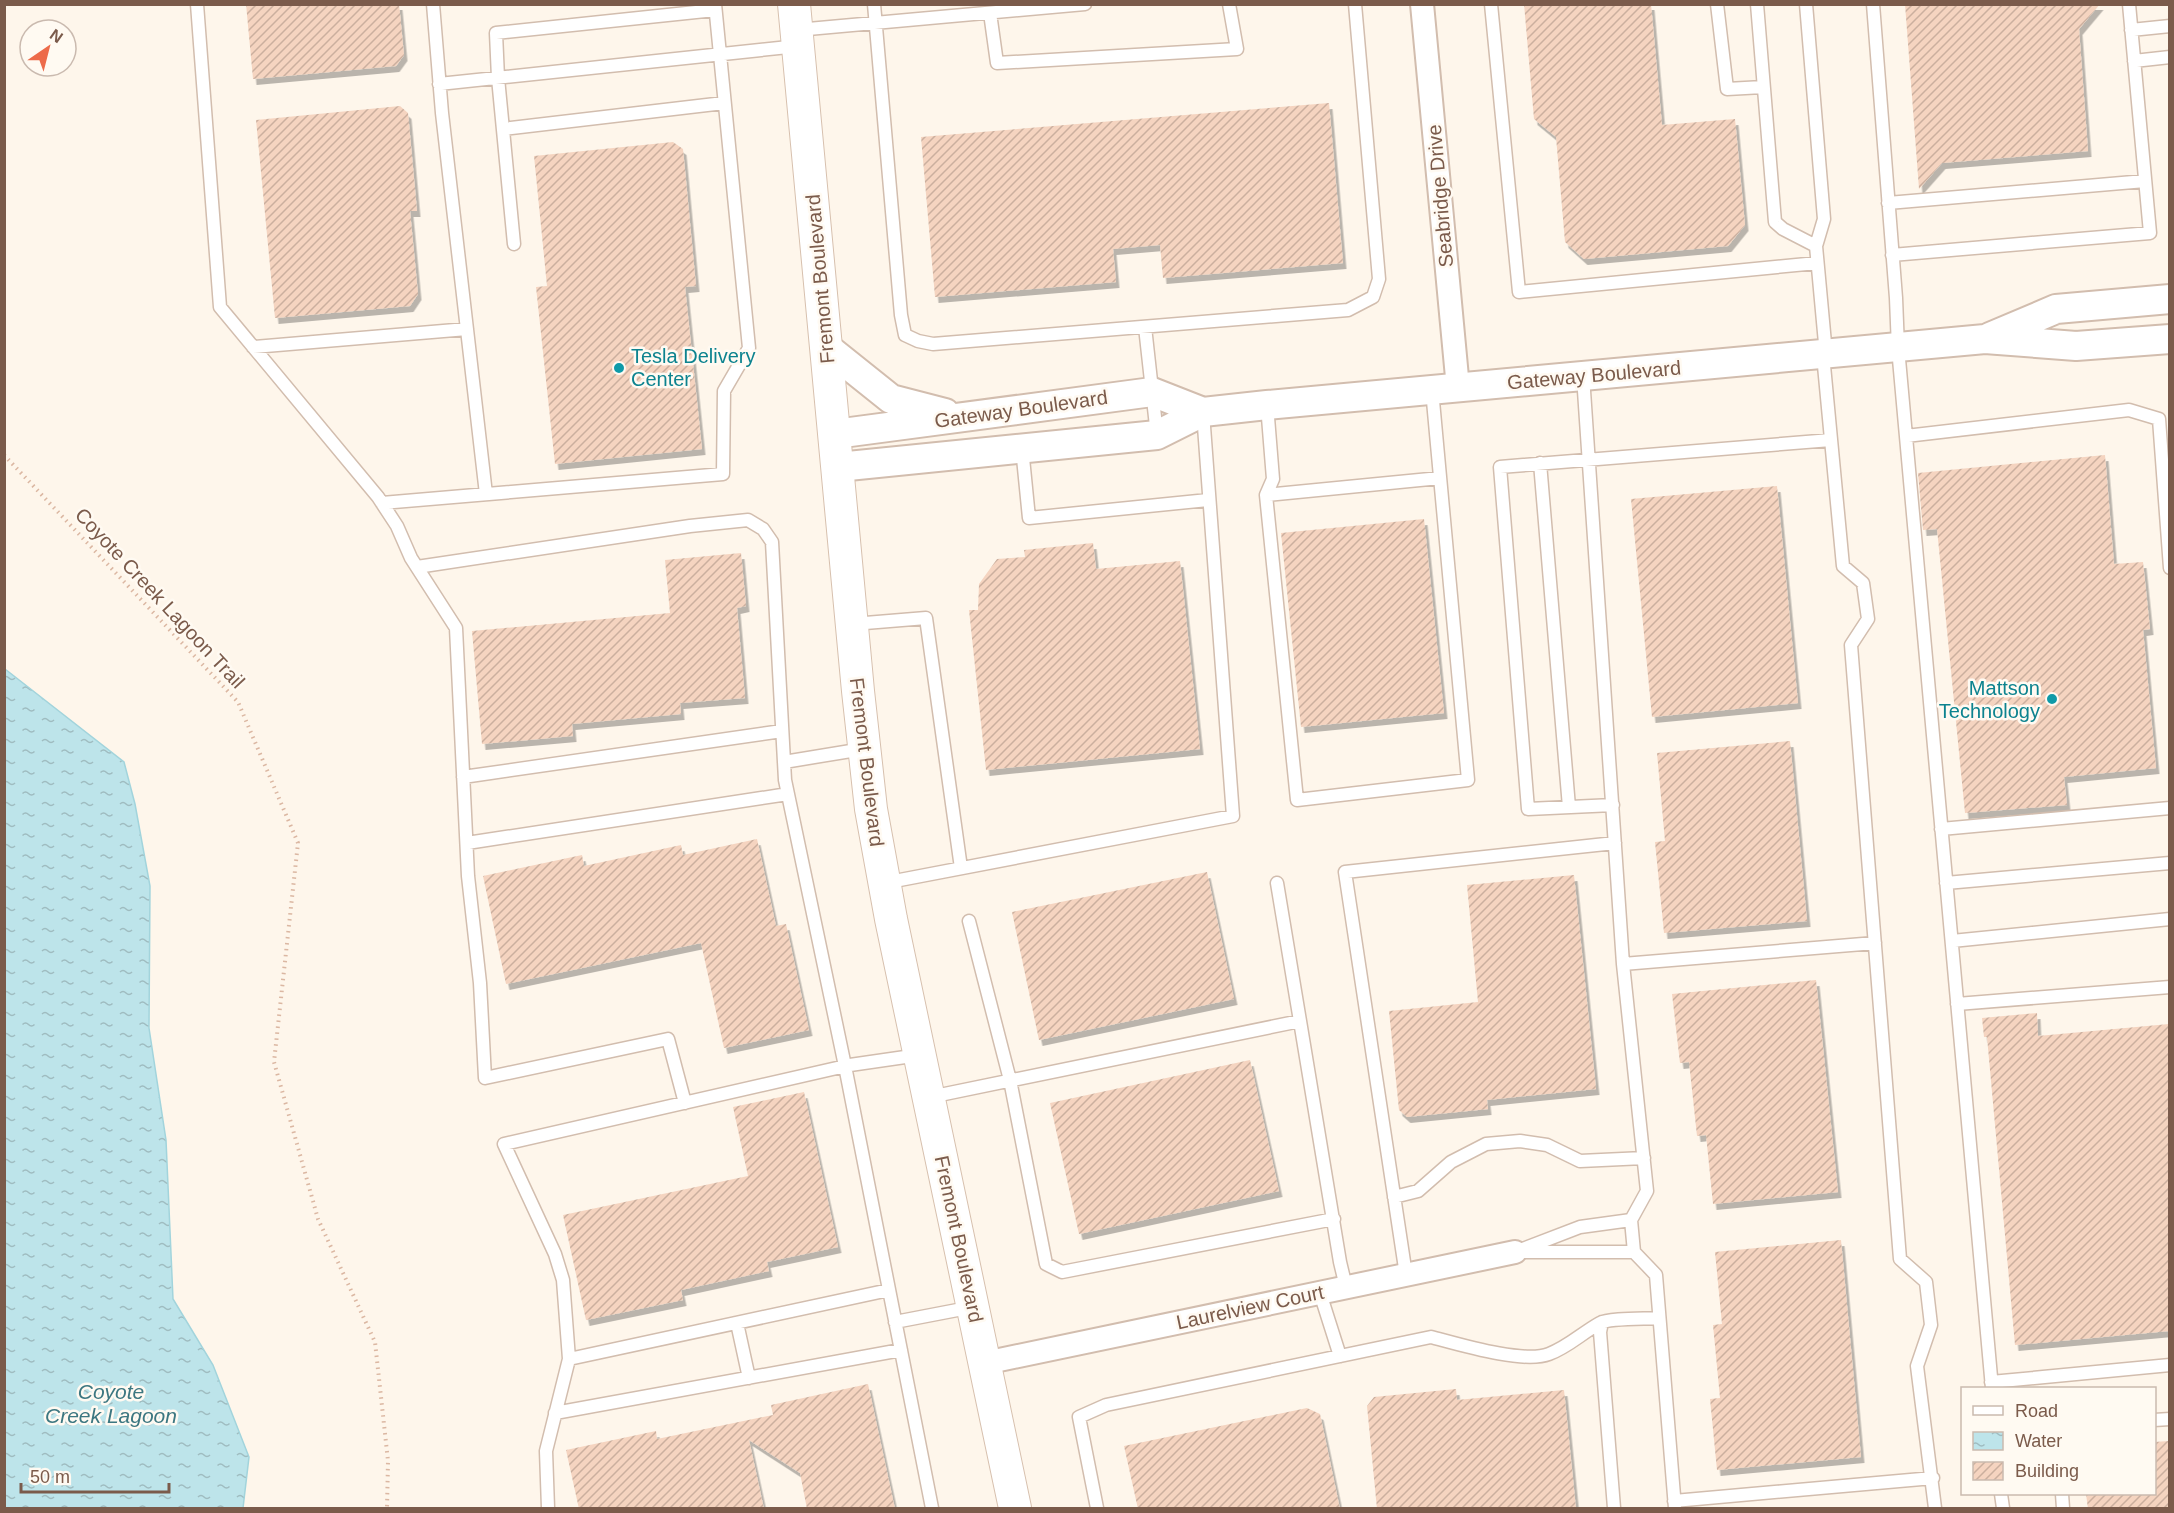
<svg xmlns="http://www.w3.org/2000/svg" width="2174" height="1513" viewBox="0 0 2174 1513" font-family="Helvetica,sans-serif">
	<style>
		.water { fill: url(#water-ripples); stroke: #a2d4dc; stroke-width: 1.5 }
		.building { fill: url(#building-hatch); filter: url(#shadow) }
		.lines { fill: none; stroke-linecap: round; stroke-linejoin: round }
		.service-casing { stroke: #d2bdae; stroke-width: 15 }
		.minor-casing { stroke: #d2bdae; stroke-width: 26 }
		.tertiary-casing { stroke: #d2bdae; stroke-width: 32 }
		.secondary-casing { stroke: #d7c0ae; stroke-width: 34 }
		.path { stroke: #dbb7a2; stroke-width: 4; stroke-dasharray: 1.5 4.5; stroke-linecap: butt }
		.service { stroke: #fff; stroke-width: 12 }
		.minor { stroke: #fff; stroke-width: 22 }
		.tertiary { stroke: #fff; stroke-width: 28 }
		.secondary { stroke: #fff; stroke-width: 32 }
		.culture-dot { fill: #0f9aa8; stroke: #fffaf2; stroke-width: 2 }
		.labels { text-anchor: middle; dominant-baseline: central; stroke-width: 5; stroke-linejoin: round; paint-order: stroke }
		.street-label { font-size: 20px; fill: #7b5b4b; stroke: #fffaf2 }
		.culture-label { font-size: 20px; fill: #0d838f; stroke: #fffaf2; text-anchor: start }
		.water-label { font-size: 21px; font-style: italic; fill: #3c7781; stroke: #fffaf2 }
	</style>
	<defs>
		<pattern id="water-ripples" width="26" height="14" patternUnits="userSpaceOnUse" patternTransform="scale(1.5)"><rect width="26" height="14" fill="#bde4ea"/><path d="M2 4q2-2 4 0t4 0M15 11q2-2 4 0t4 0" fill="none" stroke="#9fbcc0"/></pattern>
		<pattern id="building-hatch" width="6" height="6" patternUnits="userSpaceOnUse" patternTransform="scale(1.5)"><rect width="6" height="6" fill="#f5d4c0"/><path d="M-1 1l2-2M0 6l6-6M5 7l2-2" fill="none" stroke="#cbaf9e"/></pattern>
		<filter id="shadow"><feDropShadow dx="3.5" dy="6" stdDeviation="0" flood-color="#0004"/></filter>
	</defs>
	<rect width="100%" height="100%" fill="#fef6eb"/>
	<!-- water -->
	<path class="water" d="M5 669 124 762 135 804 150 886 149 1028 166 1140 173 1299 213 1365 249 1457 243 1508H5Z"/>
	<!-- building -->
	<path class="building" d="M246 4H399L404 55 396 66 253 79Z
		M1524 4H1651L1662 125 1735 119 1745 225 1728 246 1584 259 1565 242 1556 137 1534 119Z
		M1905 4H2100L2079 29 2088 151 1942 163 1919 189Z
		M1329 103 1343 263 1163 278 1160 245 1113 249 1116 282 935 297 921 137Z
		M400 106 408 113 417 211H410L418 294 410 306 275 318 256 120Z
		M673 142 683 149 696 286 685 287 702 449 555 464 536 287 547 286 534 156Z
		M2105 455 2114 564 2143 562 2150 629 2143 630 2156 768 2064 777 2067 805 1965 813 1937 529 1923 530 1918 473Z
		M1777 486 1798 703 1652 717 1631 499Z
		M1424 519 1444 713 1301 727 1281 533Z
		M1093 543 1096 569 1180 561 1200 749 986 770 969 610H978L979 584 997 559 1025 557 1024 550Z
		M741 553 746 606 737 608 745 698 680 703 681 714 572 724 573 736 482 744 472 631 670 613 665 560Z
		M1790 741 1807 921 1664 933 1655 842 1665 841 1657 753Z
		M757 839 776 926 786 924 809 1030 724 1048 701 943 506 984 483 876 582 855 584 866 681 845 683 855Z
		M1207 872 1234 999 1039 1040 1012 912Z
		M1574 875 1596 1089 1487 1100 1488 1109 1407 1117 1399 1110 1389 1011 1478 1002 1467 885Z
		M1816 980 1838 1192 1713 1204 1706 1135 1697 1136 1689 1062 1680 1063 1672 994Z
		M2037 1013 2038 1036 2169 1024V1331L2015 1345 1987 1037H1984L1982 1018Z
		M1250 1060 1279 1191 1079 1234 1050 1103Z
		M804 1092 838 1247 767 1262 769 1271 681 1290 683 1300 586 1320 563 1215 748 1176 733 1107Z
		M1841 1240 1861 1457 1717 1470 1710 1399 1720 1398 1713 1325 1722 1324 1715 1252Z
		M868 1384 895 1509H807L800 1473 749 1440 764 1509H579L566 1450 656 1431 657 1439 773 1415 771 1405Z
		M1456 1389 1457 1400 1564 1390 1576 1509H1377L1367 1406 1374 1397Z
		M1307 1408 1320 1414 1340 1509H1138L1124 1446Z
		M2169 1441V1509H2088L2086 1494H2154V1442Z"/>
	<g class="lines">
		<!-- service casing -->
		<g class="service-casing">
			<path id="service" d="M197 4 220 307 378 497 397 526 411 558 456 628 468 876 480 983 485 1078 668 1039 685 1103
				M433 4 442 113 486 494
				M874 4 901 315 905 335 918 341 933 344 1348 310 1373 297 1379 279 1355 4
				M1491 4 1519 292 1817 263
				M1717 4 1727 89 1763 87
				M1757 4 1775 222 1783 229 1816 246
				M1806 4 1824 219 1816 246 1826 354
				M1873 4 1896 298 1898 348 1992 1388
				M990 13 997 63 1237 49 1229 4
				M797 30 1085 4
				M2131 30 2170 26
				M2134 61 2170 57
				M439 84 798 46
				M503 129 724 103
				M1888 203 2145 181
				M514 244 498 78 496 33 715 10
				M1892 255 2150 233 2129 4
				M1145 327 1157 435
				M253 347 467 329
				M1823 355 1843 566 1863 583 1868 619 1851 645 1900 1259 1926 1282 1931 1325 1917 1366 1935 1508
				M1583 376 1623 964 1647 1191 1631 1220 1634 1252 1656 1275 1675 1508
				M1267 405 1273 479 1266 495 1297 800 1468 780 1432 390
				M1906 436 2129 410 2159 419 2170 568
				M1022 448 1029 518 1208 500
				M1540 463 1569 807
				M1266 495 1440 478
				M382 503 723 474 724 391 749 348 715 4
				M417 567 690 526 748 520 763 529 772 542 785 780 845 1066 932 1508
				M853 624 926 618 961 868
				M784 762 863 749
				M463 777 782 731
				M1613 805 1528 809 1500 467 1831 440
				M1941 829 2170 808
				M467 843 788 794
				M884 883 1233 816 1203 413
				M1277 883 1300 1021
				M1946 883 2170 863
				M969 921 1010 1080 1046 1264 1062 1272 1334 1219
				M1952 941 2170 919
				M1623 964 1875 943
				M1957 1004 2170 987
				M930 1097 1300 1021 1340 1262 1346 1287
				M1394 1197 1418 1191 1451 1162 1486 1144 1520 1141 1547 1145 1580 1161 1644 1158
				M1515 1252 1580 1227 1631 1220
				M1522 1252H1634
				M1406 1275 1345 872 1615 843
				M1320 1293 1340 1356
				M895 1322 973 1307
				M1602 1322 1600 1332 1614 1508
				M737 1323 749 1378
				M569 1359 563 1280 555 1254 504 1144 850 1065 919 1055
				M1991 1382 2170 1365
				M555 1413 901 1350
				M2154 1420 2170 1419
				M2001 1494 2003 1508
				M2062 1494 2063 1508
				M1674 1501 1933 1478
				M548 1508 546 1451 569 1359 889 1290
				M1097 1508 1079 1417 1106 1405 1431 1337C1458 1344 1523 1364 1549 1354 1568 1347 1582 1333 1600 1323 1609 1318 1646 1319 1659 1318"/>
		</g>
		<!-- minor casing -->
		<g class="minor-casing">
			<path id="minor" d="M1422 4 1458 388
				M985 1363 1515 1252"/>
		</g>
		<!-- tertiary casing -->
		<g class="tertiary-casing">
			<path id="tertiary" d="M1990 337 2056 309 2170 299
				M826 347 891 399 945 413
				M835 434 1152 392 1203 412
				M838 467 1157 435 1203 412 1267 405 1985 339 2076 346 2170 339"/>
		</g>
		<!-- secondary casing -->
		<g class="secondary-casing">
			<path id="secondary" d="M794 4 858 691 871 809 891 919 1015 1508"/>
		</g>
		<!-- path -->
		<path class="path" d="M4 455 238 702 298 843 274 1062 318 1219 375 1342 388 1461 387 1508"/>
		<!-- service -->
		<use href="#service" class="service"/>
		<!-- minor -->
		<use href="#minor" class="minor"/>
		<!-- tertiary -->
		<use href="#tertiary" class="tertiary"/>
		<!-- secondary -->
		<use href="#secondary" class="secondary"/>
	</g>
	<!-- markers -->
	<g class="culture-dot">
		<circle cx="619" cy="368" r="6"/>
		<circle cx="2052" cy="699" r="6"/>
	</g>
	<g class="labels">
		<!-- street labels -->
		<g class="street-label">
			<text transform="translate(1440 196) rotate(-95)">Seabridge Drive</text>
			<text transform="translate(820 279) rotate(-95)">Fremont Boulevard</text>
			<text transform="translate(1594 375) rotate(-5)">Gateway Boulevard</text>
			<text transform="translate(1021 409) rotate(-8)">Gateway Boulevard</text>
			<text transform="translate(160 598) rotate(47)">Coyote Creek Lagoon Trail</text>
			<text transform="translate(867 762) rotate(83)">Fremont Boulevard</text>
			<text transform="translate(959 1239) rotate(78)">Fremont Boulevard</text>
			<text transform="translate(1250 1307) rotate(-12)">Laurelview Court</text>
		</g>
		<!-- culture labels -->
		<g class="culture-label">
			<text x="631" y="356">Tesla Delivery<tspan x="631" dy="23">Center</tspan></text>
			<text x="2040" y="688" text-anchor="end">Mattson<tspan x="2040" dy="23">Technology</tspan></text>
		</g>
		<!-- water labels -->
		<g class="water-label">
			<text x="111" y="1391">Coyote<tspan x="111" dy="24">Creek Lagoon</tspan></text>
		</g>
	</g>
	<!-- border -->
	<rect width="2174" height="1513" fill="none" stroke="#7b5b4b" stroke-width="12"/>
	<!-- legend -->
	<rect x="1961" y="1387" width="195" height="108" fill="#fffaf2" stroke="#cabaaf" stroke-width="1.5"/>
	<rect x="1973" y="1406" width="30" height="9" fill="#ffffff" stroke="#cabaaf" stroke-width="1.5"/>
	<text x="2015" y="1417" font-size="18" fill="#7b5b4b">Road</text>
	<rect x="1973" y="1432" width="30" height="18" fill="url(#water-ripples)" stroke="#cabaaf" stroke-width="1.5"/>
	<text x="2015" y="1447" font-size="18" fill="#7b5b4b">Water</text>
	<rect x="1973" y="1462" width="30" height="18" fill="url(#building-hatch)" stroke="#cabaaf" stroke-width="1.5"/>
	<text x="2015" y="1477" font-size="18" fill="#7b5b4b">Building</text>
	<!-- north arrow -->
	<g transform="translate(48 48) rotate(35)"><circle r="28" fill="#fffaf2" stroke="#cabaaf" stroke-width="1.5"/>
	<path d="M0-4.5L10 22L0 15L-10 22Z" fill="#ed6b4a"/>
	<text y="-9" font-size="16" font-weight="bold" text-anchor="middle" fill="#7b5b4b">N</text>
	</g>
	<!-- scale -->
	<path d="M21 1483v9h148v-9" fill="none" stroke="#7b5b4b" stroke-width="3"/>
	<text x="30" y="1483" font-size="18" fill="#7b5b4b" stroke="#fffaf2" stroke-width="4.5" paint-order="stroke">50 m</text>
</svg>
